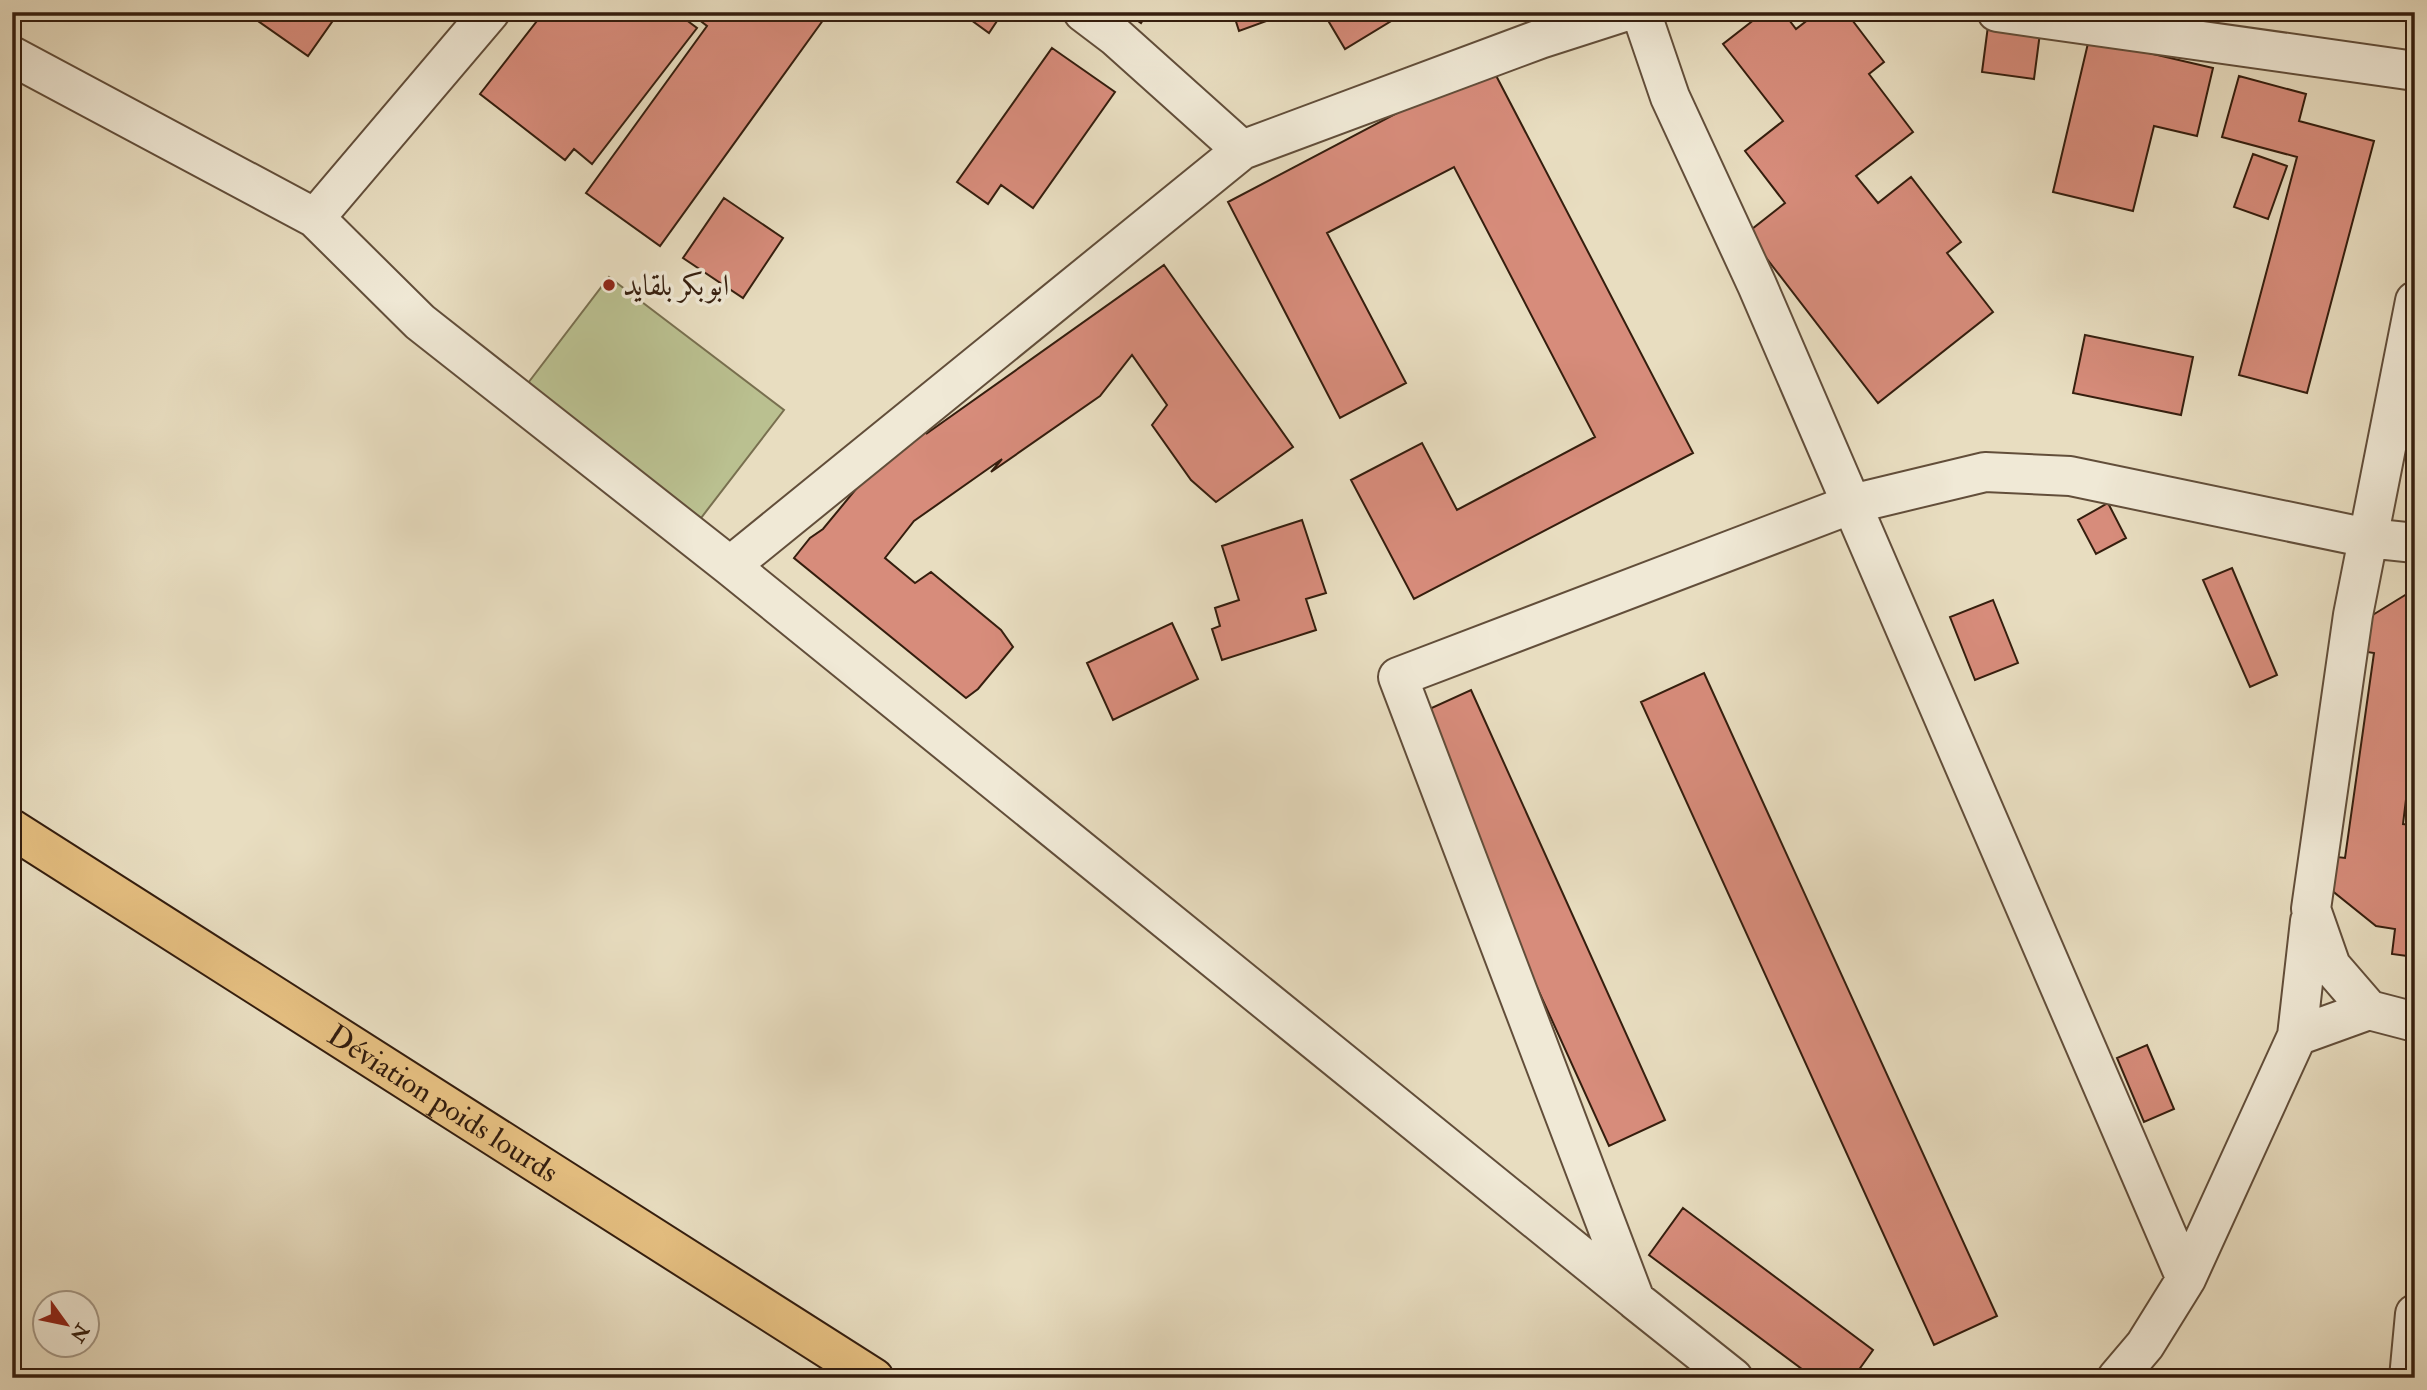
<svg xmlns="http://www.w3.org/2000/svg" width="2427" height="1390" viewBox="0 0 2427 1390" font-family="'IM FELL Double Pica',Amiri,serif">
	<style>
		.green { fill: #bac090; stroke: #786f4f; stroke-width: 2 }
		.building { fill: #d78c7b; stroke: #351e0e; stroke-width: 2 }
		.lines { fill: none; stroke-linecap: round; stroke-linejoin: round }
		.street-casing { stroke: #624e3a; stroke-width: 42 }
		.primary-casing { stroke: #351e0e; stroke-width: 42 }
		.street { stroke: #f0e9d6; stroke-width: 38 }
		.primary { stroke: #e4be80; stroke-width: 38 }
		.poi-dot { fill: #8f2418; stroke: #f0e9d6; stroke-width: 2.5 }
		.labels { text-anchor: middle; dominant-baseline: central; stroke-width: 7; stroke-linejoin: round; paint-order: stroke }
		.poi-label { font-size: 30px; fill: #351e0e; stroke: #f0e9d6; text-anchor: start }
		.street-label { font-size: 30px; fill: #351e0e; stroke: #f0e9d6 }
	</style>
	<rect width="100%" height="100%" fill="#e8ddc0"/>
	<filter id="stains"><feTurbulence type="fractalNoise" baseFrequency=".00286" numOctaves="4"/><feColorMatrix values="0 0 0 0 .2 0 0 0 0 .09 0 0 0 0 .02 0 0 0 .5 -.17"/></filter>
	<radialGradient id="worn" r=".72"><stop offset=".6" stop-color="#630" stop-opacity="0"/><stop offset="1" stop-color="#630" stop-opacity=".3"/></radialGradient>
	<!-- green -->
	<path class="green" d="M609 277 784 410 701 518 525 387Z"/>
	<!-- building -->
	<path class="building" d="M245 12H339L308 56Z
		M544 12H683L681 16 697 28 592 164 574 149 565 160 480 94Z
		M829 12 660 246 586 193 707 26 689 12Z
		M960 12H1003L989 33Z
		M1125 12H1148L1141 23Z
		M1233 12H1270L1272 19 1239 31Z
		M1323 12H1406L1345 49Z
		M1764 12H1783L1796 29 1818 12H1846L1884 62 1869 74 1913 132 1856 176 1878 203 1911 177 1961 242 1947 253 1993 312 1878 403 1747 233 1785 203 1745 151 1783 121 1723 44Z
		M1988 26 2040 33 2034 79 1982 72Z
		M2089 39 2213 68 2197 136 2154 126 2133 211 2053 192Z
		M1052 48 1115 92 1033 208 1001 185 988 204 957 182Z
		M1490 64 1693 453 1414 599 1351 480 1422 443 1457 510 1595 437 1454 167 1327 233 1406 383 1340 418 1228 202Z
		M2239 76 2306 94 2299 121 2374 141 2307 393 2239 375 2297 157 2222 137Z
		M2253 154 2287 166 2268 219 2234 207Z
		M724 198 783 238 743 298 683 258Z
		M1164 265 1293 447 1216 502 1191 480 1152 425 1167 405 1132 355 1100 396 991 472 1002 459 914 521 885 558 915 583 931 572 1001 630 1013 647 978 689 966 698 794 558 810 538 823 529 875 466 935 423 926 434Z
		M2085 335 2193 357 2181 415 2073 393Z
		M2415 384V455L2406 438Z
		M2108 503 2126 538 2096 554 2078 520Z
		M1302 520 1326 593 1306 599 1316 630 1222 660 1212 629 1220 626 1215 608 1239 600 1222 546Z
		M2232 568 2277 675 2250 687 2203 580Z
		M2415 589V725L2403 824 2412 825 2408 864 2415 872V957L2392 954 2395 929 2376 926 2325 885 2329 856 2345 858 2374 653 2355 650 2358 624Z
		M1993 600 2018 663 1975 680 1950 617Z
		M1172 623 1198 679 1113 720 1087 663Z
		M1704 673 1997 1316 1934 1345 1641 702Z
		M1471 690 1665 1120 1609 1146 1414 716Z
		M2147 1045 2174 1109 2144 1122 2117 1058Z
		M1683 1208 1873 1350 1853 1378H1814L1649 1255Z"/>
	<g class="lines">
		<!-- street casing -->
		<g class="street-casing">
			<path id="street" d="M1083 12 1116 37 1242 150
				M1641 12 1670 97 1757 285 2186 1279 2145 1345 2117 1378
				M1997 12 2415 71
				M12 56 315 218 490 12
				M315 218 420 322 730 566 1634 1299
				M730 566 1242 150 1540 39 1624 12
				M2369 1010 2331 966 2311 909 2353 615 2415 301
				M2297 1036 2369 1010 2415 1022
				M2186 1279 2297 1036 2310 921
				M1733 1378 1635 1300 1398 677 1852 504 1985 472 2070 476 2368 538 2415 543
				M2409 1378 2415 1314"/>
		</g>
		<!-- primary casing -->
		<g class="primary-casing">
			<g id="primary">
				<path id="s1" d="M12 829 874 1378"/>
			</g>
		</g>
		<!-- street -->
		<use href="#street" class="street"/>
		<!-- primary -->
		<use href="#primary" class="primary"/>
	</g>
	<!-- markers -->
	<circle class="poi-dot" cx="609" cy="285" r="7"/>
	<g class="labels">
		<!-- poi labels -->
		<g class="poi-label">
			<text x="623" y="285">ابوبكر بلقايد</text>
		</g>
		<!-- street labels -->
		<g class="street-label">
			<text stroke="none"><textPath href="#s1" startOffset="511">Déviation poids lourds</textPath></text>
		</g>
	</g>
	<!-- margin -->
	<rect width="2427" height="1390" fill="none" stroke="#e8ddc0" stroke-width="42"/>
	<rect x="14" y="14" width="2399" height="1362" fill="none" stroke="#351e0e" stroke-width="3.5"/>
	<rect x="21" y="21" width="2385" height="1348" fill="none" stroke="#351e0e" stroke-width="2"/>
	<!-- north arrow -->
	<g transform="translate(66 1324) rotate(123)"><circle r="33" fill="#f0e9d6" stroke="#a59886" stroke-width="2"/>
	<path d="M0-5L12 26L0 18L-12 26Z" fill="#8f2418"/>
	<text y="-10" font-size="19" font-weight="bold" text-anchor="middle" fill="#351e0e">N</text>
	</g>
	<rect width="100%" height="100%" filter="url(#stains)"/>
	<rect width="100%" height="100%" fill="url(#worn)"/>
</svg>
